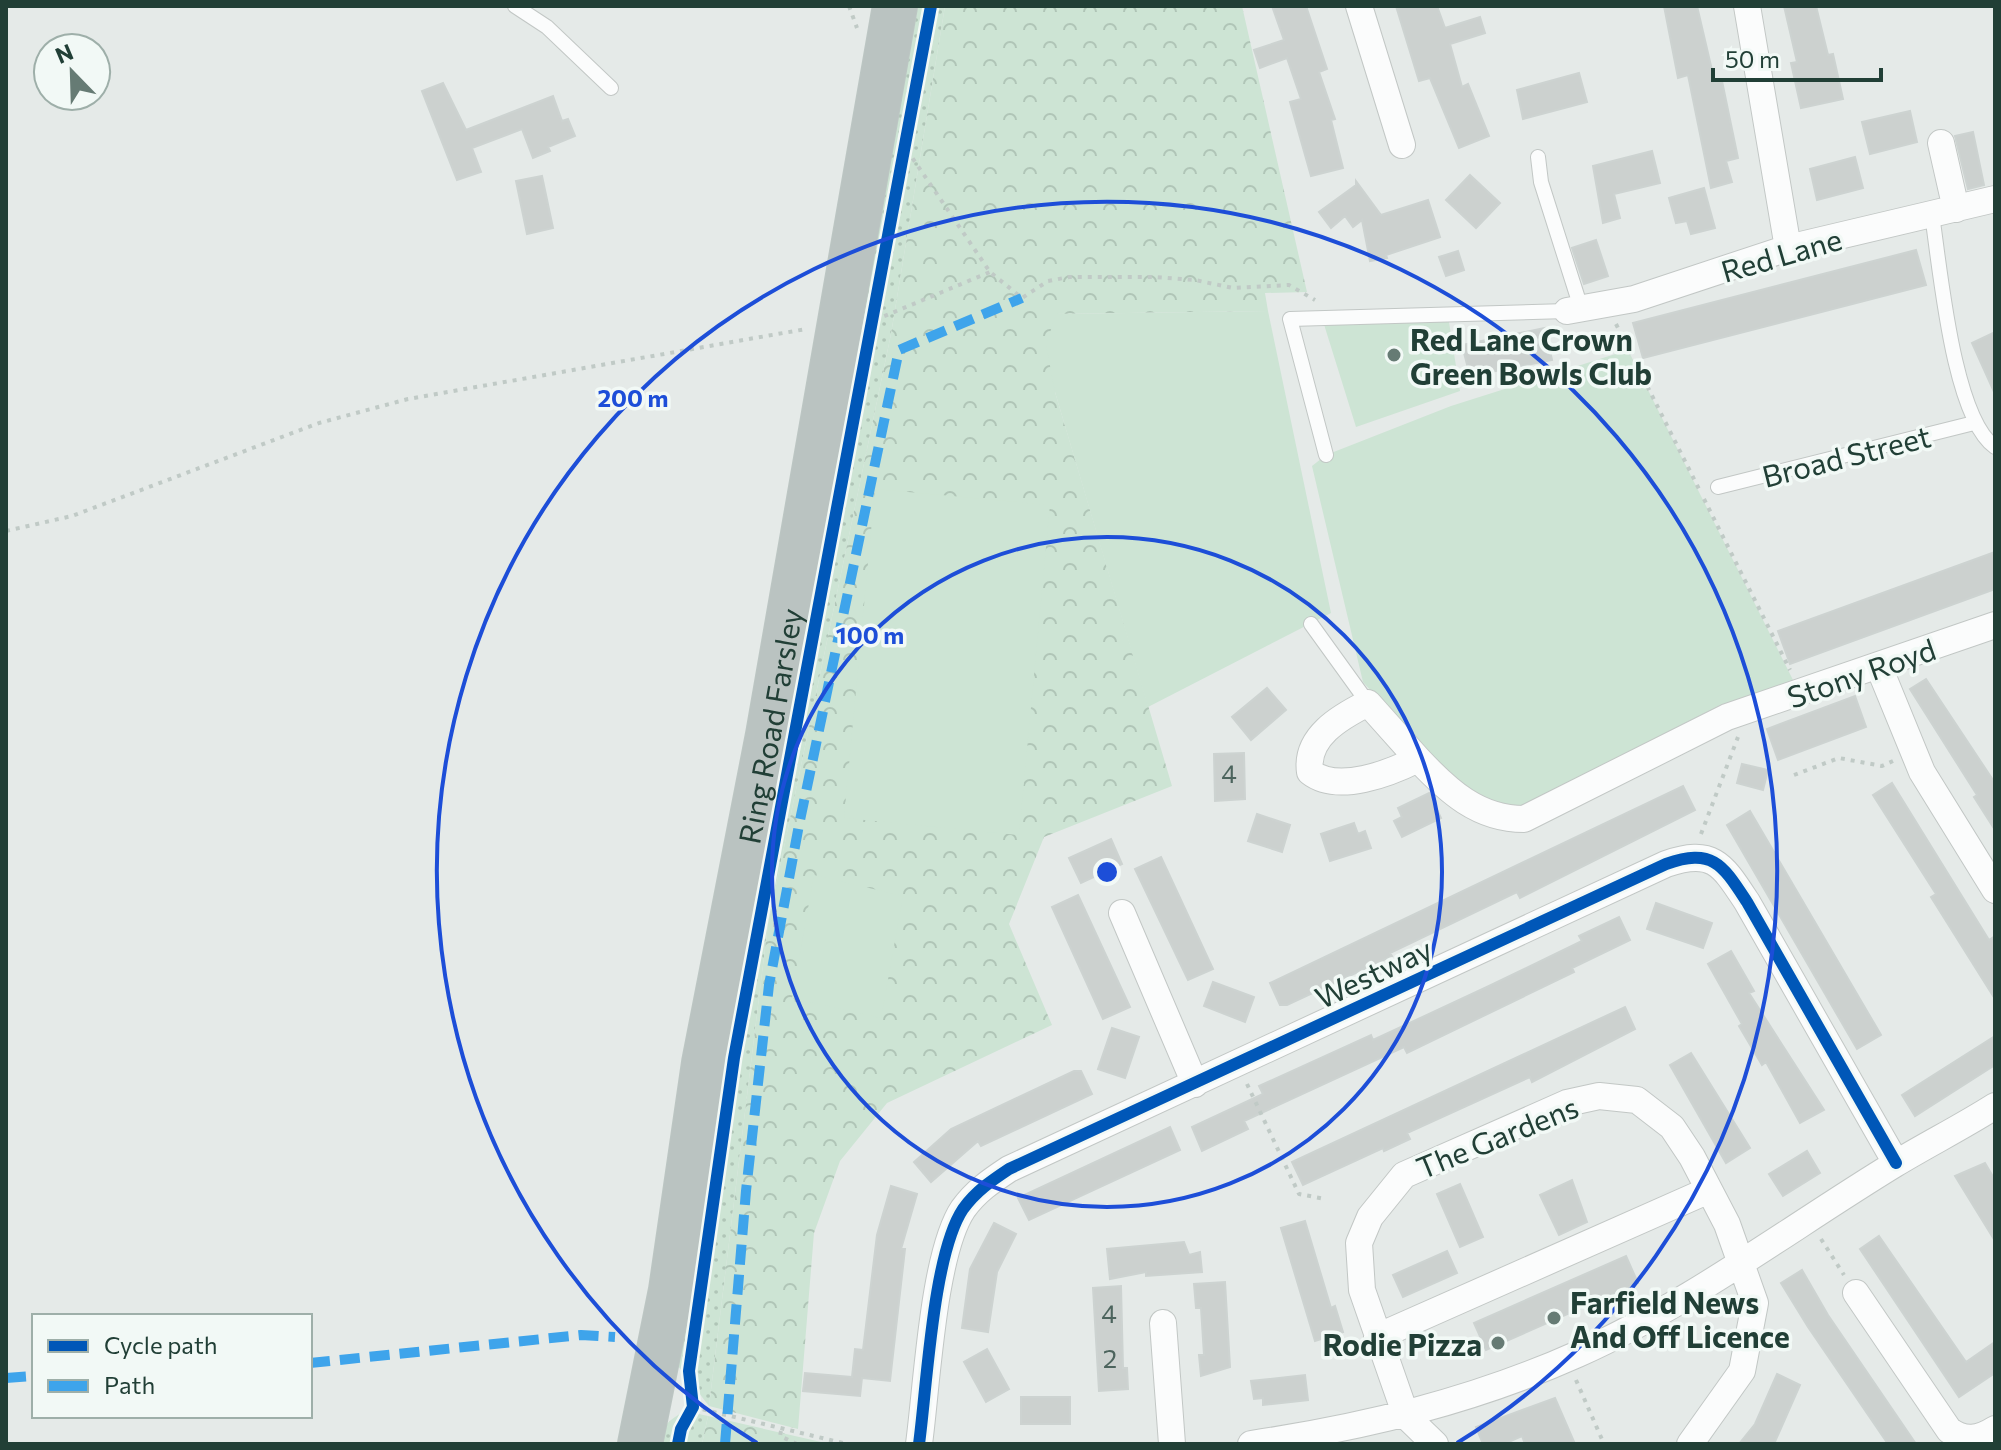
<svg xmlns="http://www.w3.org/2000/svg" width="2001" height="1450" viewBox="0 0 2001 1450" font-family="Commissioner,sans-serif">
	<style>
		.grass { fill: url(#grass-dots) }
		.forest { fill: url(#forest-crowns) }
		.pitch { fill: #cde4d4 }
		.building { fill: #ccd1cf; stroke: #cdd3d1; stroke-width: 2 }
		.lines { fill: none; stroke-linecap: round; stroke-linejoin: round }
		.lane-casing { stroke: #c2c7c5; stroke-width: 16 }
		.street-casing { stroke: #c2c7c5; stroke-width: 28 }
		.highway-casing { stroke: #bcc6c3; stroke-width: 46 }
		.path { stroke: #c0cac6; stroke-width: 4; stroke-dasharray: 4 6; stroke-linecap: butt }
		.lane { stroke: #fbfcfc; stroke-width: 14 }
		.street { stroke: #fbfcfc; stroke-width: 26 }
		.highway { stroke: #bac3c1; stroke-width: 44 }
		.quiet { stroke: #3ea4eb; stroke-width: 10; stroke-dasharray: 20 10; stroke-linecap: butt }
		.cycleway-casing { stroke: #f2f9f6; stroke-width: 17 }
		.cycleway { stroke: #0057b8; stroke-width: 12 }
		.ring { fill: none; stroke: #1d4ed8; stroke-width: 4 }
		.poi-dot { fill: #667b74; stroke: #f2f9f6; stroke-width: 3 }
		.labels { text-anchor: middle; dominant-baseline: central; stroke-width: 7; stroke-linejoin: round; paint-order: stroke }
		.number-label { font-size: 26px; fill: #4c645d }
		.street-label { font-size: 30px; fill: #213f36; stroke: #f2f9f6 }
		.poi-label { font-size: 30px; font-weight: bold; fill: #213f36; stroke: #f2f9f6; text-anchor: start }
		.centre { fill: #1d4ed8; stroke: #f2f9f6; stroke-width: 4 }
		.ring-label { font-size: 24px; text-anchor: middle; font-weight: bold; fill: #1d4ed8; stroke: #f2f9f6; stroke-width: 7; stroke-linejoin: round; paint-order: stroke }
	</style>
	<defs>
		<pattern id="grass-dots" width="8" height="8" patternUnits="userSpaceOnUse" patternTransform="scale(2)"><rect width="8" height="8" fill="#cde4d4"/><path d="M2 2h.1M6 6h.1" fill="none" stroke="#b0c5b7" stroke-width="1.8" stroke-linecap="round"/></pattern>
		<pattern id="forest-crowns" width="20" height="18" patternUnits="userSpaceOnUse" patternTransform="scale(2)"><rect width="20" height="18" fill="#cde4d4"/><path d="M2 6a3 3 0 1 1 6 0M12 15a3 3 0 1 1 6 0" fill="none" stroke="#b0c5b7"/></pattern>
	</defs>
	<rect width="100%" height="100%" fill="#e5eae8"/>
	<!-- grass -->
	<path class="grass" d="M918 6H945L891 334 768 924 709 1406 678 1366 698 1210Z
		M685 1411 708 1416 702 1444H657C660 1427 670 1419 685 1411Z"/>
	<!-- forest -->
	<path class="forest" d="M945 6H1242L1307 292 1265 293 1268 311 1056 314 1055 392 1172 786 1044 837 1009 924 1052 1025 887 1103 840 1161 814 1233 798 1429 709 1406 768 924 891 334Z
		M708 1416 830 1444H702Z"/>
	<!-- pitch -->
	<path class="pitch" d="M1268 311 1331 613 1148 707 1055 392 1046 345 1056 314Z
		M1448 316 1460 391 1356 427 1322 318Z
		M1628 350 1794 682 1720 705 1518 809 1458 788 1363 682 1312 466 1326 455 1451 406Z
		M875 489 1050 505 1019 835 844 818Z
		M814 875 903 896 881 1018 792 998Z"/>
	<!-- building -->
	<path class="building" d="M1272 6H1306L1327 69 1319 72 1335 119 1331 120 1343 168 1311 176 1290 102 1301 99 1287 58 1260 68 1254 50 1284 40Z
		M1396 6H1437L1445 28 1480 17 1485 33 1450 44 1462 87 1468 84 1489 136 1459 148 1430 78 1419 81Z
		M1664 6H1697L1715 83 1722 81 1738 158 1726 161 1732 182 1711 188 1688 75 1678 78Z
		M1784 6H1816L1828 55 1833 54 1843 99 1801 108 1791 63 1797 62Z
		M1579 73 1587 102 1523 119 1517 90Z
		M443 83 466 130 553 96 562 121 568 119 575 136 548 147 550 151 533 158 522 129 472 148 481 172 457 180 422 91Z
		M1910 111 1917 142 1870 154 1862 122Z
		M1973 132 1984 185 1968 189 1955 136Z
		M1652 151 1660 183 1614 194 1620 218 1603 223 1593 166Z
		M1855 157 1863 188 1817 200 1810 169Z
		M1470 175 1500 203 1476 228 1446 200Z
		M542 176 553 228 527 234 516 181Z
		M1356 181 1381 215 1428 200 1440 237 1386 255 1387 258 1370 261 1362 220 1353 227 1345 216 1331 228 1319 212 1356 185Z
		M1704 188 1715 228 1691 234 1687 221 1676 223 1669 198Z
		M1596 240 1608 276 1584 284 1572 248Z
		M1916 250 1926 285 1643 358 1633 323Z
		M1458 251 1464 270 1446 276 1439 257Z
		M1545 328 1552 360 1470 376 1462 345Z
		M1995 332V394L1972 343Z
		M1995 552V589L1790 664 1778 631Z
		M1926 679 1995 783V830L1974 797 1977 795 1910 689Z
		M1267 688 1286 710 1251 740 1232 717Z
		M1855 696 1866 727 1778 760 1767 729Z
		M1244 753 1245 799 1215 801 1214 754Z
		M1742 764 1768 770 1763 790 1737 783Z
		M1892 783 1989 940 1995 936V999L1931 897 1936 894 1873 795Z
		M1683 786 1695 810 1520 898 1517 892 1390 953 1392 956 1287 1005H1280L1270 983Z
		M1429 793 1441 818 1402 837 1394 821 1402 817 1398 808Z
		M1750 811 1881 1035 1857 1049 1727 825Z
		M1257 814 1290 825 1282 852 1248 841Z
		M1354 823 1358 834 1365 831 1371 848 1330 861 1321 834Z
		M1111 839 1122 864 1081 883 1069 858Z
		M1161 857 1213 969 1188 980 1135 869Z
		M1078 895 1130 1007 1103 1019 1052 907Z
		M1656 903 1712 923 1703 948 1647 929Z
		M1619 917 1630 940 1572 968 1574 972 1407 1053 1404 1047 1244 1121 1248 1129 1202 1151 1192 1127 1263 1094 1259 1086 1371 1035 1373 1040 1489 986 1582 941 1579 936Z
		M1731 951 1754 991 1749 993 1824 1110 1800 1123 1766 1062 1762 1065 1739 1026 1742 1024 1708 964Z
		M1213 982 1254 997 1245 1022 1204 1006Z
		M1625 1007 1635 1029 1532 1082 1530 1077 1407 1133 1410 1139 1384 1151 1383 1148 1303 1185 1292 1162Z
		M1112 1028 1139 1037 1125 1078 1098 1069Z
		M1995 1036V1065L1915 1116 1902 1095Z
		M1691 1053 1750 1148 1726 1163 1670 1065Z
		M1074 1071H1081L1092 1094 981 1146 978 1141 931 1182 914 1162 951 1129Z
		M1170 1127 1180 1150 1029 1220 1018 1198Z
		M1807 1151 1820 1173 1783 1196 1769 1174Z
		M1985 1163 1995 1180V1241L1955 1176Z
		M1572 1180 1587 1222 1559 1235 1540 1195Z
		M1460 1184 1483 1237 1460 1247 1437 1194Z
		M891 1186 917 1194 901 1249H905L890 1381 862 1378 860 1396 803 1391 805 1373 852 1377 855 1349 863 1350 877 1235Z
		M1305 1221 1331 1308 1335 1306 1343 1332 1315 1341 1281 1228Z
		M994 1223 1016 1234 997 1272 988 1332 962 1328 970 1269Z
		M1879 1236 1966 1362 1995 1342V1373L1959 1397 1860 1249Z
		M1184 1242 1189 1255 1200 1252 1202 1272 1146 1276V1272L1110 1279 1107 1249Z
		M1447 1251 1457 1273 1403 1297 1393 1275Z
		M1626 1256 1638 1283 1486 1350 1474 1323Z
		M1802 1270 1828 1315 1916 1444H1888L1808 1327 1781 1283Z
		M1225 1282 1230 1367 1201 1376 1199 1355H1204L1201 1308H1196L1194 1284Z
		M1121 1286 1123 1368H1127L1128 1389 1099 1391 1093 1288Z
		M987 1349 1009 1389 986 1402 964 1362Z
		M1777 1374 1800 1385 1774 1444H1739L1755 1424Z
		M1305 1375 1308 1400 1263 1405V1398L1254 1399 1251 1381Z
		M1021 1397H1070V1424H1021Z
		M1555 1398 1575 1444H1525L1522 1436 1504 1444H1483L1476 1427Z"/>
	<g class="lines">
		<!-- lane casing -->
		<g class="lane-casing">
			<path id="lane" d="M515 6 547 27 611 88
				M1538 157 1541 182 1581 308
				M1932 215C1940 267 1953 418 1995 447
				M1326 455 1290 319 1567 311
				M1718 487 1974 423
				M1311 624 1368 703"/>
		</g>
		<!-- street casing -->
		<g class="street-casing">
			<path id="street" d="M1359 6 1402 145
				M1747 6 1788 248
				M1941 143 1956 209
				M1567 311 1634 299 1788 248 1995 199
				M1879 667 1922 772 1995 890
				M1418 759 1368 703C1340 717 1305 737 1310 772 1338 794 1390 773 1418 759 1448 791 1478 819 1524 819L1727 717 1995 625
				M1122 913 1195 1084
				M1856 1293 1949 1430C1965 1442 1979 1439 1995 1429
				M1163 1323 1172 1444
				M1377 1337 1709 1190
				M919 1444C927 1385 933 1254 963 1209 976 1191 991 1181 1009 1169L1666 864C1713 848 1722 864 1747 902L1896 1163
				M1251 1444C1364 1427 1473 1401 1578 1354 1690 1304 1790 1228 1895 1164 1928 1144 1962 1127 1995 1106
				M1435 1444 1406 1416 1362 1290 1359 1243 1370 1217 1404 1175 1567 1103 1599 1096 1637 1100 1672 1127 1692 1157 1727 1224 1755 1303 1742 1371 1690 1444"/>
		</g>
		<!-- highway casing -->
		<g class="highway-casing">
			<g id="highway">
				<path id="s1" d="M640 1444 671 1290 704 1063 768 735 895 6"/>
			</g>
		</g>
		<!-- path -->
		<path class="path" d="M849 6 857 28
			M907 150 990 272 1022 298 1048 281 1069 277H1156L1195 280 1233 288 1289 285 1315 300
			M875 320 990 272
			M1616 324 1700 491
			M1704 499 1790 670
			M6 531 72 516 319 423 408 399 806 329
			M1794 775 1839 758 1882 766 1893 761
			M1701 834 1738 737
			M763 925H780
			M1247 1084 1299 1194 1325 1199
			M1821 1239 1844 1275
			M1576 1380 1604 1444
			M693 1407 847 1444
			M781 1431 780 1436 797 1444"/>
		<!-- lane -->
		<use href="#lane" class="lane"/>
		<!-- street -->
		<use href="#street" class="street"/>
		<!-- highway -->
		<use href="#highway" class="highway"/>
		<!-- quiet -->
		<path class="quiet" d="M310 1363 581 1335 615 1337
			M6 1378 34 1376
			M725 1444 746 1191 769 985 799 825 899 350 1022 298"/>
		<!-- cycleway casing -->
		<g class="cycleway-casing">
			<path id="cycleway" d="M678 1444 681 1429 693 1407 689 1371 734 1058 931 6
				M919 1444C927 1385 933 1254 963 1209 976 1191 991 1181 1009 1169L1666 864C1713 848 1722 864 1747 902L1896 1163"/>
		</g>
		<!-- cycleway -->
		<use href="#cycleway" class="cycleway"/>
	</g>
	<!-- distance rings -->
	<g class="ring">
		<circle cx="1107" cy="872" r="335"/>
		<path d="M757 1443A670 670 0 1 1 1457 1443"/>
	</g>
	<!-- markers -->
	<g class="poi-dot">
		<circle cx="1394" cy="355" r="8"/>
		<circle cx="1554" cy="1318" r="8"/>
		<circle cx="1498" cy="1343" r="8"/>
	</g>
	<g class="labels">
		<!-- number labels -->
		<g class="number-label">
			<text x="1229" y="772">4</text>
			<text x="1109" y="1312">4</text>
			<text x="1110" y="1357">2</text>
		</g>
		<!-- street labels -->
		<g class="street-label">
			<text transform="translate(1781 254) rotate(-16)">Red Lane</text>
			<text transform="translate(1846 455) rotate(-14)">Broad Street</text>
			<text transform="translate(1861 672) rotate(-19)">Stony Royd</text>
			<text stroke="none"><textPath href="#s1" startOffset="730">Ring Road Farsley</textPath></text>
			<text transform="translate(1373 972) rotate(-25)">Westway</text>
			<text transform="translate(1497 1136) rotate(-22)">The Gardens</text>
		</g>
		<!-- poi labels -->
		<g class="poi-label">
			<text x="1410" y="338">Red Lane Crown<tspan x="1410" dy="34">Green Bowls Club</tspan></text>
			<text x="1570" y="1301">Farfield News<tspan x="1570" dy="34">And Off Licence</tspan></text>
			<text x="1482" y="1343" text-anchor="end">Rodie Pizza</text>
		</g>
	</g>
	<circle cx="1107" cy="872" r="12" class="centre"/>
	<g class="ring-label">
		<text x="633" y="407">200 m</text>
		<text x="870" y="644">100 m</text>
	</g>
	<!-- border -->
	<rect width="2001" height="1450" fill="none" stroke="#213f36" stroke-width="16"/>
	<!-- legend -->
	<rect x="32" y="1314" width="280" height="104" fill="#f2f9f6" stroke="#9eafa9" stroke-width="2"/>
	<rect x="48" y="1340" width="40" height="12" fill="#0057b8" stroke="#9eafa9" stroke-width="2"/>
	<text x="104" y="1354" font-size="24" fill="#213f36">Cycle path</text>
	<rect x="48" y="1380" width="40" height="12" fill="#3ea4eb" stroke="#9eafa9" stroke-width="2"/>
	<text x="104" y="1394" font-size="24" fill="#213f36">Path</text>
	<!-- north arrow -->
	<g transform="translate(72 72) rotate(337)"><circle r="38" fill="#f2f9f6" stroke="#9eafa9" stroke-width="2"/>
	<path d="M0-6L14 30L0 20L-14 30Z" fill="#667b74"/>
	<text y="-12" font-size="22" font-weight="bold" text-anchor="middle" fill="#213f36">N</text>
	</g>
	<!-- scale -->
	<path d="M1713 68v12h168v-12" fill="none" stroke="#213f36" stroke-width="4"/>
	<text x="1725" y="68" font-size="24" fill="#213f36" stroke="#f2f9f6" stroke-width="6" paint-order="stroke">50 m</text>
</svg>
